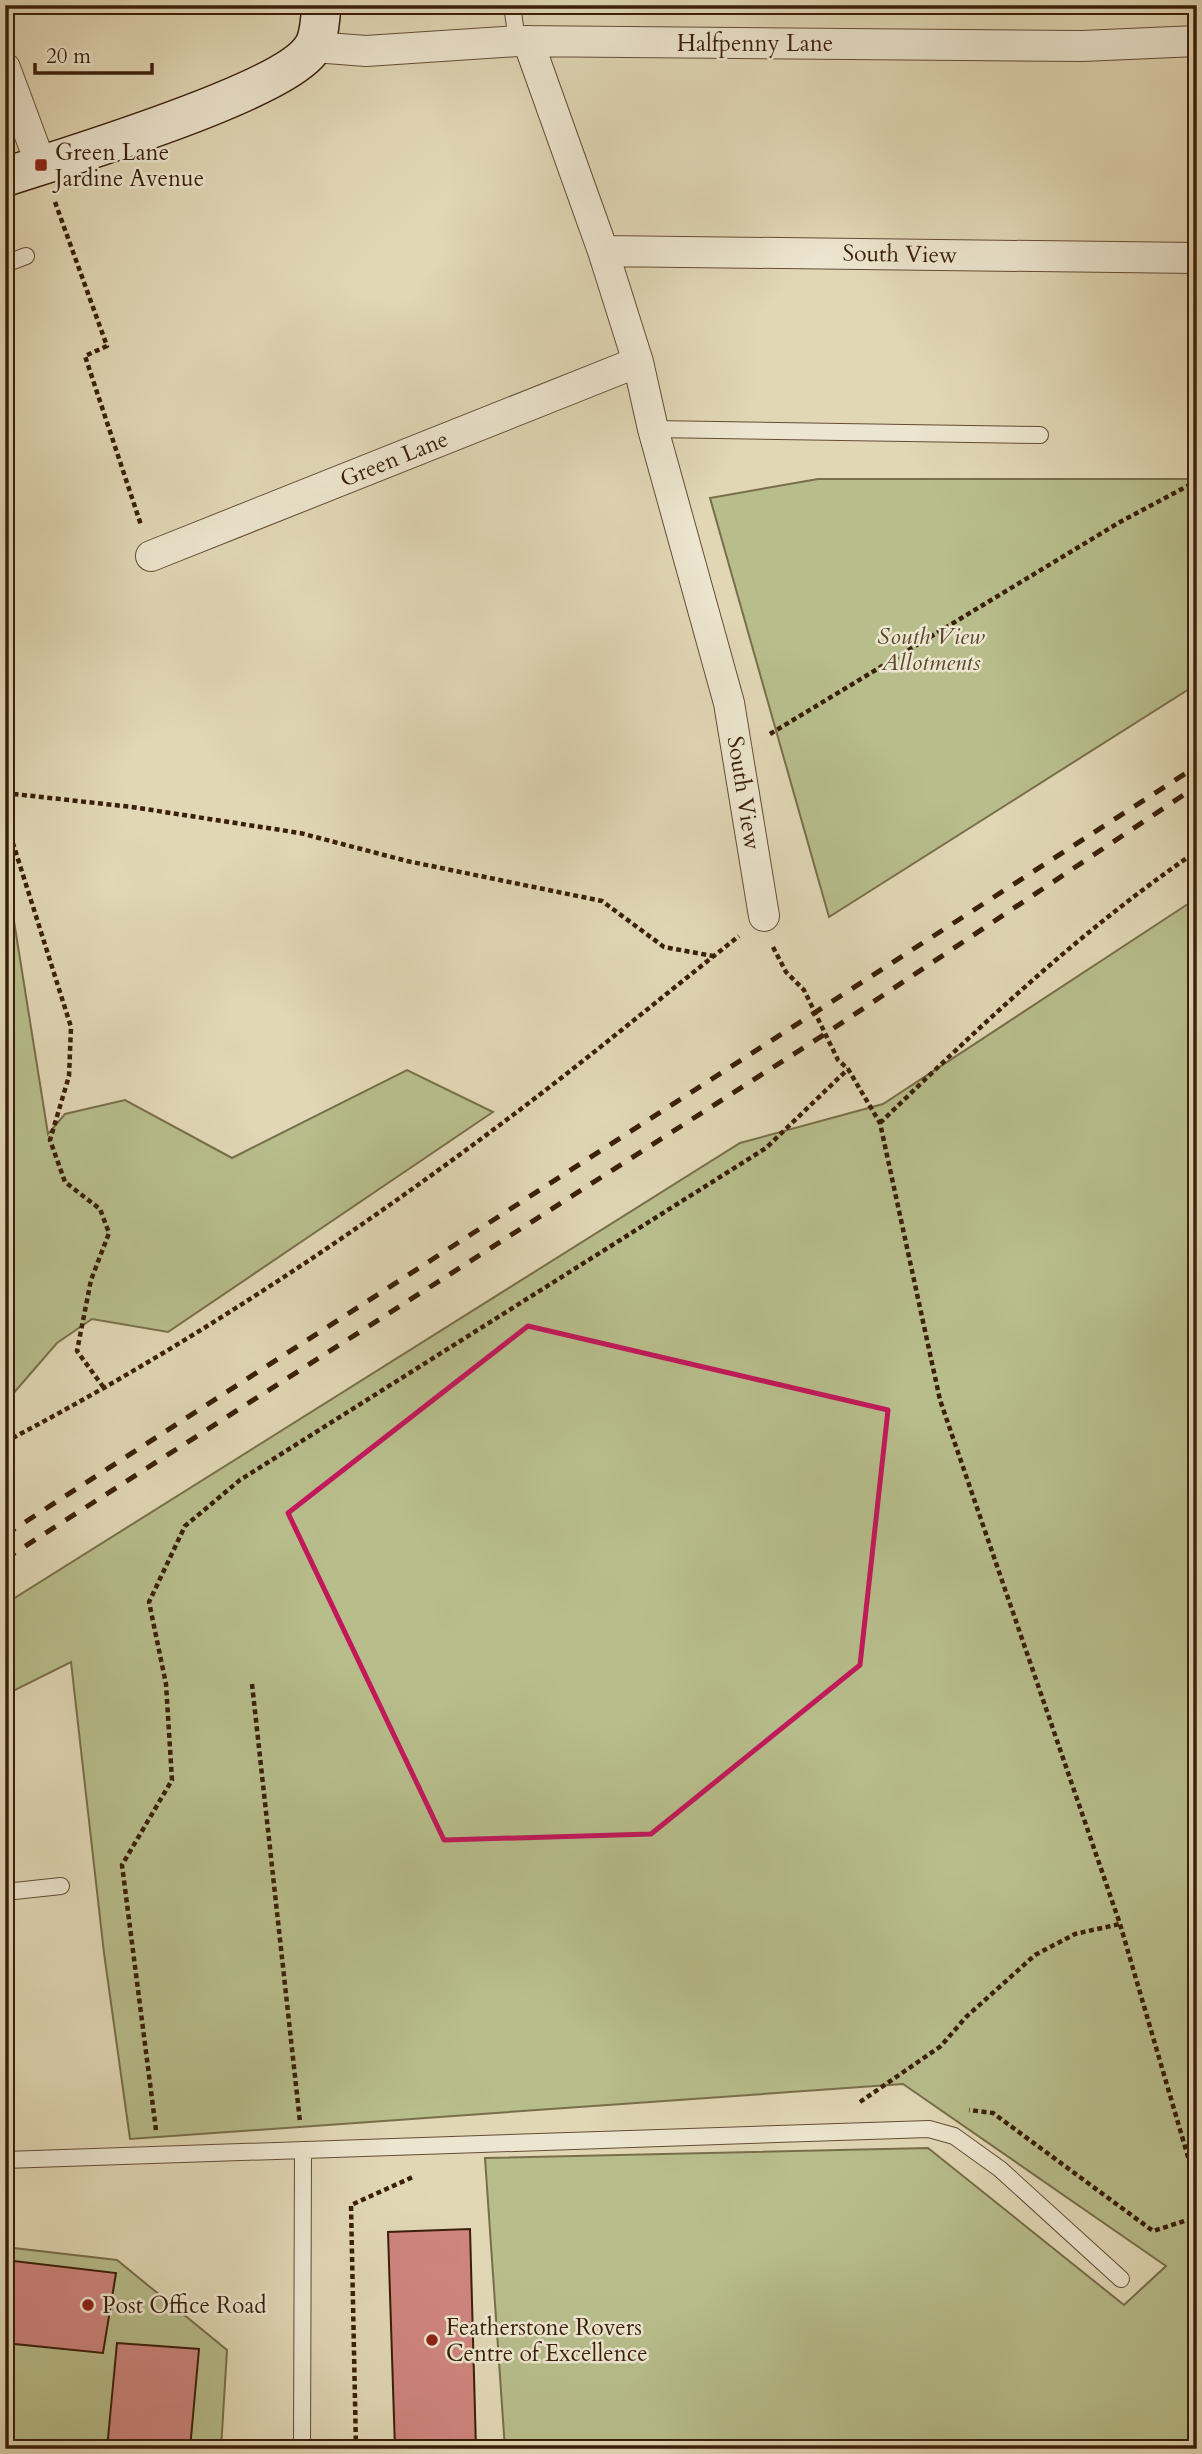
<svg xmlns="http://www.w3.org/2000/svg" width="1202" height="2454" viewBox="0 0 1202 2454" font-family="Cardo,serif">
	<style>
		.green { fill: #b7bd8b; stroke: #796e4a; stroke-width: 2 }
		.building { fill: #ce857e; stroke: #3b1f0a; stroke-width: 2 }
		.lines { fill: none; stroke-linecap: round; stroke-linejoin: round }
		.lane-casing { stroke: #644d35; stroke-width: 18 }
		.street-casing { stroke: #644d35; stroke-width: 32 }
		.secondary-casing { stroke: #3b1f0a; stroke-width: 41 }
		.path { stroke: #3b1f0a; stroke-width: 4.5; stroke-dasharray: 5 3.5; stroke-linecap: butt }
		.lane { stroke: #ece5cf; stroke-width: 16 }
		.street { stroke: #ece5cf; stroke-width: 30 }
		.secondary { stroke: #ece5cf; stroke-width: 38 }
		.rail { stroke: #3b1f0a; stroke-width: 5; stroke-dasharray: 12 12; stroke-linecap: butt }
		.marked { fill: none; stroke: #c2185b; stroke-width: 5; stroke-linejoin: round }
		.poi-dot { fill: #8f2418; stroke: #ece5cf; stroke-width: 2.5 }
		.labels { text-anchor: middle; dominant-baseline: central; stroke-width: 5; stroke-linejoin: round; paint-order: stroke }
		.street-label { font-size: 23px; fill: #3b1f0a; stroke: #ece5cf }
		.poi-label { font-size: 23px; fill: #3b1f0a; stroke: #ece5cf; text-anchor: start }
		.park-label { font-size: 23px; font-style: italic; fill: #5a462a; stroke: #ece5cf }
	</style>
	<rect width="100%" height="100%" fill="#e1d7b5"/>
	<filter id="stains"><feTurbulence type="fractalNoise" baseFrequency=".00286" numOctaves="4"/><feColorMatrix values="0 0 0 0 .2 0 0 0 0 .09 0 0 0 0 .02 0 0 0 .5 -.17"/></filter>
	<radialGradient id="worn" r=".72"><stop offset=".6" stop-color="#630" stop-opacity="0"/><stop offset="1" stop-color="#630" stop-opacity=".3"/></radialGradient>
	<!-- green -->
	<path class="green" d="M818 479H1197V684L829 917 710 498Z
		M5 865 48 1134 65 1114 125 1100 232 1158 407 1070 493 1112 168 1332 92 1319 57 1343 5 1403Z
		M1197 898V2449H505L485 2158 928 2148 1124 2305 1166 2266 903 2084 130 2139 104 1953 71 1662 5 1695V1604L740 1143 883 1104Z
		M5 2247 117 2260 227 2350 221 2449H5Z"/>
	<!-- building -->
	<path class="building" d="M470 2229 476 2449H395L388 2232Z
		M5 2260 116 2273 103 2353 5 2343Z
		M117 2343 199 2349 190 2449H107Z"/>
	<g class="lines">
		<!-- lane casing -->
		<g class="lane-casing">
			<path id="lane" d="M512 5 517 41
				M5 264 26 256
				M653 429 1040 435
				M5 1892 61 1886
				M5 2160 929 2129 954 2136 1000 2169 1121 2279
				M302 2449 303 2150"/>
		</g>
		<!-- street casing -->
		<g class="street-casing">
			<path id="street" d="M528 41 603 251 638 362 653 429 729 703 764 916
				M314 47 366 51 517 41 1082 46 1197 41
				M5 68 41 165
				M603 251 1197 258
				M151 556 638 362"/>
		</g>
		<!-- secondary casing -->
		<g class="secondary-casing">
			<path id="secondary" d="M5 177C63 158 286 92 313 47 319 38 321 16 321 5"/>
		</g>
		<!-- path -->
		<path class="path" d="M55 202 107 346 85 356 141 525
			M770 734 1120 522 1197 481
			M5 793 132 807 300 833 407 861 602 901 664 947 713 956
			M5 818 71 1027 69 1076 50 1140 65 1182 100 1209 109 1233 91 1280 77 1351 104 1388
			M773 947 786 972 804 990 838 1060 848 1069 880 1123 940 1400 1120 1924 1193 2174 1194 2218 1153 2231 993 2113 969 2110
			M880 1123C980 1026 1081 930 1197 851
			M5 1442C177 1352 342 1243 497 1127 579 1066 658 1000 739 936
			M252 1684 300 2122
			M860 2102 941 2046 966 2017 1035 1955 1075 1934 1120 1924
			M156 2130 122 1865 172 1780 166 1684 149 1602 185 1526 240 1480 766 1148 848 1069
			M356 2449 351 2205 415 2176"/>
		<!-- lane -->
		<use href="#lane" class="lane"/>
		<!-- street -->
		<use href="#street" class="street"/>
		<!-- secondary -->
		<use href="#secondary" class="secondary"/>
		<!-- rail -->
		<path class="rail" d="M5 1535 1197 766
			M5 1559 825 1034 1197 786"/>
	</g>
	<!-- marked area -->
	<path class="marked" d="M528 1326 888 1410 860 1665 651 1834 444 1840 288 1513Z"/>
	<!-- markers -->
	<g class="poi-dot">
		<rect x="34" y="158" width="14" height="14" rx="3.5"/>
		<circle cx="88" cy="2305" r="7"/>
		<circle cx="432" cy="2340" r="7"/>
	</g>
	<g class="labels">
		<!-- street labels -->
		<g class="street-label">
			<text x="755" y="43">Halfpenny Lane</text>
			<text transform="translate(900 254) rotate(1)">South View</text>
			<text transform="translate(394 459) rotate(-22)">Green Lane</text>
			<text transform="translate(744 793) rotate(81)">South View</text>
		</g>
		<!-- poi labels -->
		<g class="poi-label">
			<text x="55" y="152">Green Lane<tspan x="55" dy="26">Jardine Avenue</tspan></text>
			<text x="102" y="2305">Post Office Road</text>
			<text x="446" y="2327">Featherstone Rovers<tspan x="446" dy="26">Centre of Excellence</tspan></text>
		</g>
		<!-- park labels -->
		<g class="park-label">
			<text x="931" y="636">South View<tspan x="931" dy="26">Allotments</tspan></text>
		</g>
	</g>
	<!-- margin -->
	<rect width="1202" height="2454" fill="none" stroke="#e1d7b5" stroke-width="28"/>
	<rect x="7" y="7" width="1188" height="2440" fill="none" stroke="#3b1f0a" stroke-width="3.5"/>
	<rect x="14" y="14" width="1174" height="2426" fill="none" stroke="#3b1f0a" stroke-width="2"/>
	<!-- scale -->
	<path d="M35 63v10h117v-10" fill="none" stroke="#3b1f0a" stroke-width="3.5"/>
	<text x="46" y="63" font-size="21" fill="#3b1f0a" stroke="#ece5cf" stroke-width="5" paint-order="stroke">20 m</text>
	<rect width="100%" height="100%" filter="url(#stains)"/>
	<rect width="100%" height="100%" fill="url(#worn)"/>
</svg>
